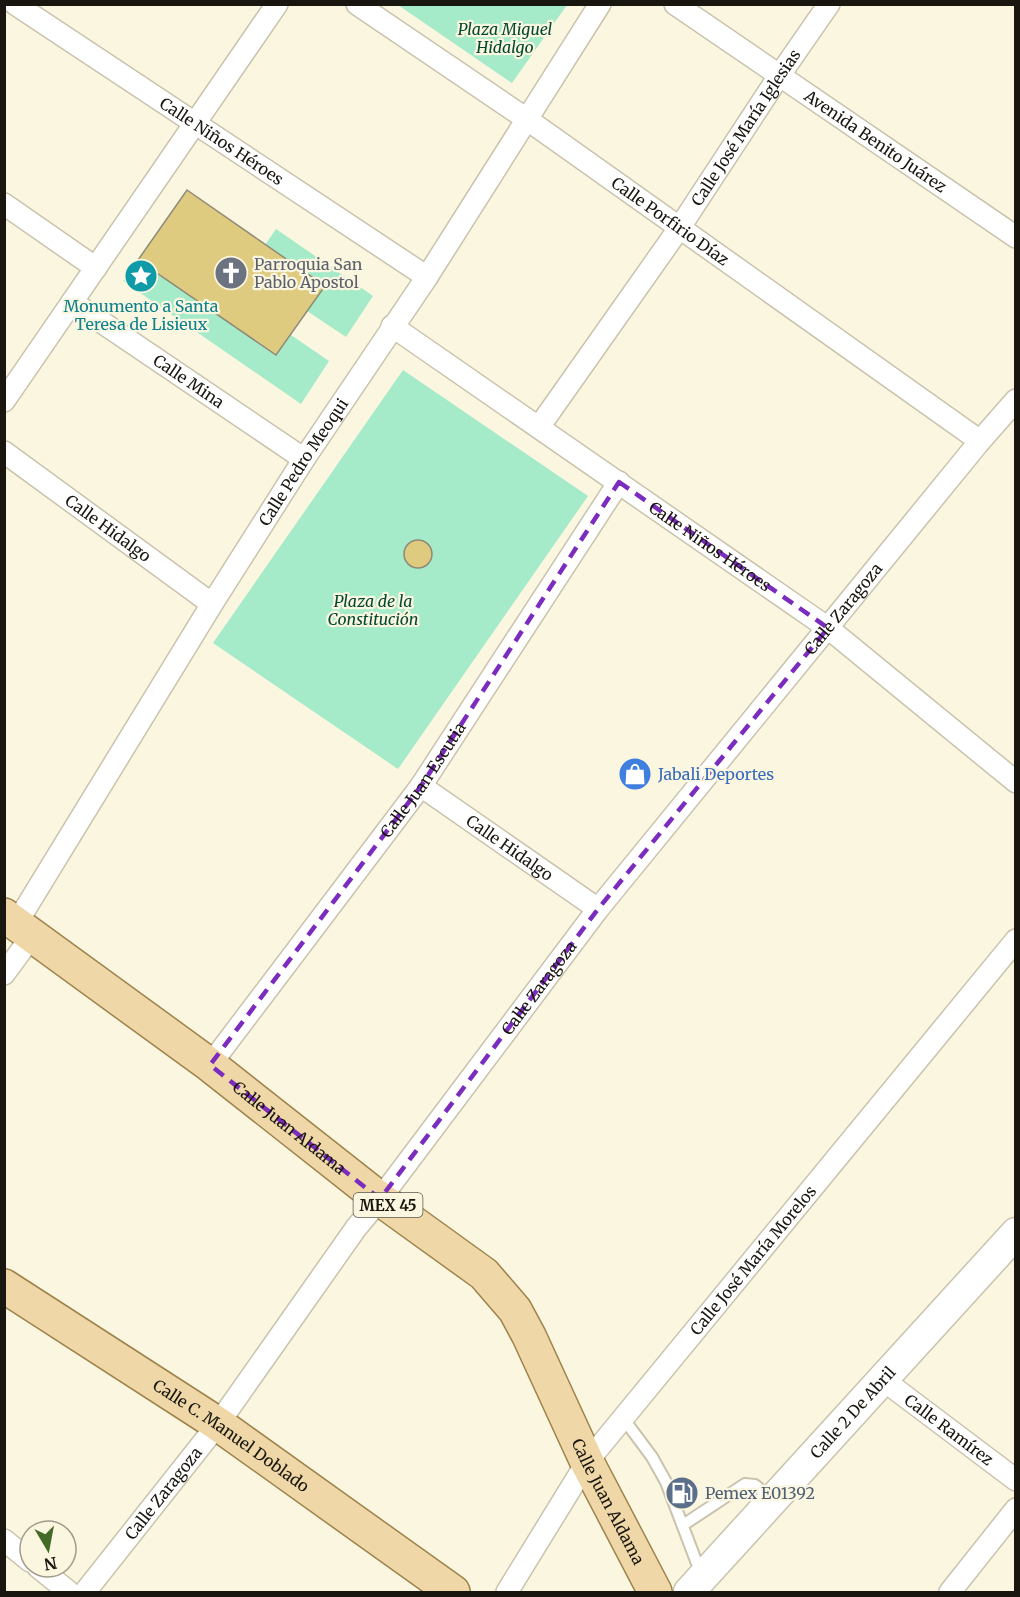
<svg xmlns="http://www.w3.org/2000/svg" width="1020" height="1597" viewBox="0 0 1020 1597" font-family="Merriweather,serif">
	<style>
		.green { fill: #a5ebca }
		.building { fill: #decb7f; stroke: #8f8a75; stroke-width: 1.5 }
		.lines { fill: none; stroke-linecap: round; stroke-linejoin: round }
		.lane-casing { stroke: #c9c3ae; stroke-width: 14 }
		.street-casing { stroke: #c9c3ae; stroke-width: 24 }
		.secondary-casing { stroke: #c9c3ae; stroke-width: 33 }
		.primary-casing { stroke: #9d824c; stroke-width: 36 }
		.lane { stroke: #fff; stroke-width: 10 }
		.street { stroke: #fff; stroke-width: 21 }
		.secondary { stroke: #fff; stroke-width: 30 }
		.primary { stroke: #efd7a7; stroke-width: 33 }
		.marked { fill: none; stroke: #7b2cbf; stroke-width: 4.5; stroke-dasharray: 12 8; stroke-linejoin: round }
		.labels { text-anchor: middle; dominant-baseline: central; stroke-width: 4.5; stroke-linejoin: round; paint-order: stroke }
		.shield { fill: #fbf6df; stroke: #5c594d; stroke-width: 1.5 }
		.shield-label { font-size: 15px; font-weight: bold; fill: #18160e }
		.park-label { font-size: 16px; font-style: italic; fill: #004831; stroke: #fbf6df }
		.street-label { font-size: 16px; fill: #18160e; stroke: #fbf6df }
		.worship-label { font-size: 16px; fill: #5b616d; stroke: #fbf6df; text-anchor: start }
		.culture-label { font-size: 16px; fill: #0d838f; stroke: #fbf6df }
		.shop-label { font-size: 16px; fill: #366cbe; stroke: #fbf6df; text-anchor: start }
		.service-label { font-size: 16px; fill: #4e5e75; stroke: #fbf6df; text-anchor: start }
	</style>
	<rect width="100%" height="100%" fill="#fbf6df"/>
	<!-- green -->
	<path class="green" d="M398 5H567L512 83Z
		M276 229 373 296 346 337 307 311 325 286 265 245Z
		M138 260 276 355 291 335 329 361 301 404 123 281Z
		M403 370 588 496 398 769 213 643Z"/>
	<!-- building -->
	<path class="building" d="M187 190 325 286 276 355 138 260Z
		M404 554a14 14 0 1 1 28 0a14 14 0 1 1-28 0Z"/>
	<g class="lines">
		<!-- lane casing -->
		<g class="lane-casing">
			<path id="lane" d="M623 1418 652 1457 666 1482 701 1574
				M683 1525 745 1484 755 1485 772 1500"/>
		</g>
		<!-- street casing -->
		<g class="street-casing">
			<g id="street">
				<path id="s1" d="M15 4 427 277"/>
				<path id="s2" d="M357 4 528 120 980 441"/>
				<path id="s3" d="M675 4 1016 237"/>
				<path d="M4 204 96 268"/>
				<path id="s4" d="M72 302 304 459"/>
				<path id="s5" d="M392 326 828 628 1016 782"/>
				<path d="M4 401 277 4"/>
				<path id="s6" d="M539 427 680 227 779 76 829 4"/>
				<path id="s7" d="M4 452 212 604"/>
				<path id="s8" d="M421 786 598 909"/>
				<path id="s9" d="M16 924 212 604 304 459 427 277 600 4"/>
				<path d="M4 974 32 936"/>
				<path id="s10" d="M210 1065 421 786 619 482"/>
				<path id="s11" d="M882 1379 1016 1480"/>
				<path d="M4 1540 30 1561"/>
				<path d="M38 1567 69 1592"/>
				<path id="s12" d="M85 1592 218 1424 356 1228 380 1199 598 909 980 441 1016 400"/>
				<path id="s13" d="M507 1592 587 1462 1016 940"/>
				<path d="M950 1592 1016 1509"/>
			</g>
		</g>
		<!-- secondary casing -->
		<g class="secondary-casing">
			<g id="secondary">
				<path id="s14" d="M689 1592 1016 1233"/>
			</g>
		</g>
		<!-- primary casing -->
		<g class="primary-casing">
			<g id="primary">
				<path id="s15" d="M4 915 210 1065 380 1199 484 1274 515 1310 529 1336 587 1462 655 1592"/>
				<path id="s16" d="M4 1286 218 1424 453 1592"/>
			</g>
		</g>
		<!-- lane -->
		<use href="#lane" class="lane"/>
		<!-- street -->
		<use href="#street" class="street"/>
		<!-- secondary -->
		<use href="#secondary" class="secondary"/>
		<!-- primary -->
		<use href="#primary" class="primary"/>
	</g>
	<!-- marked area -->
	<path class="marked" d="M619 482 828 628 598 909 380 1199 210 1065 421 786Z"/>
	<!-- icons -->
	<defs>
		<g id="church-disc" transform="scale(1.725)"><circle r="9.5" fill="#6b7280" stroke="#fbf6df"/><path d="M-1.2-6h2.4v3.5h3.3v2.4h-3.3V6h-2.4V-.1h-3.3v-2.4h3.3Z" fill="#fff"/></g>
		<g id="sight-disc" transform="scale(1.725)"><circle r="9.5" fill="#0f9aa8" stroke="#fbf6df"/><path d="M0-6L1.8-2.2L6-1.7L2.9 1.2L3.7 5.4L0 3.3L-3.7 5.4L-2.9 1.2L-6-1.7L-1.8-2.2Z" fill="#fff"/></g>
		<g id="shop-disc" transform="scale(1.725)"><circle r="9.5" fill="#3f7fe0" stroke="#fbf6df"/><path d="M-5-2.5h2.3a2.7 3.5 0 0 1 5.4 0H5L5.5 6h-11ZM-1.5-2.5h3a1.5 2.3 0 0 0-3 0Z" fill="#fff"/></g>
		<g id="fuel-disc" transform="scale(1.725)"><circle r="9.5" fill="#5c6f8a" stroke="#fbf6df"/><path d="M-5.5-6h7V0h2V4h1.3V-2.5L3-4.5l.8-.8L6-3V5H2.5V1h-1V6h-7ZM-4.2-4.7v3.2H.2V-4.7Z" fill="#fff"/></g>
	</defs>
	<g fill-rule="evenodd">
		<use href="#church-disc" x="231" y="273"/>
		<use href="#sight-disc" x="141" y="276"/>
		<use href="#shop-disc" x="635" y="774"/>
		<use href="#fuel-disc" x="682" y="1493"/>
	</g>
	<g class="labels">
		<!-- shield labels -->
		<rect class="shield" x="353.5" y="1193" width="69" height="24" rx="4.5"/>
		<g class="shield-label">
			<text x="388" y="1205">MEX 45</text>
		</g>
		<!-- park labels -->
		<g class="park-label">
			<text x="505" y="29">Plaza Miguel<tspan x="505" dy="18">Hidalgo</tspan></text>
			<text x="373" y="601">Plaza de la<tspan x="373" dy="18">Constitución</tspan></text>
		</g>
		<!-- street labels -->
		<g class="street-label">
			<text stroke="none"><textPath href="#s6" startOffset="364">Calle José María Iglesias</textPath></text>
			<text stroke="none"><textPath href="#s1" startOffset="248">Calle Niños Héroes</textPath></text>
			<text stroke="none"><textPath href="#s3" startOffset="243">Avenida Benito Juárez</textPath></text>
			<text stroke="none"><textPath href="#s2" startOffset="381">Calle Porfirio Díaz</textPath></text>
			<text stroke="none"><textPath href="#s4" startOffset="141">Calle Mina</textPath></text>
			<text stroke="none"><textPath href="#s9" startOffset="544">Calle Pedro Meoqui</textPath></text>
			<text stroke="none"><textPath href="#s7" startOffset="129">Calle Hidalgo</textPath></text>
			<text stroke="none"><textPath href="#s5" startOffset="387">Calle Niños Héroes</textPath></text>
			<text stroke="none"><textPath href="#s12" startOffset="1242">Calle Zaragoza</textPath></text>
			<text stroke="none"><textPath href="#s10" startOffset="356">Calle Juan Escutia</textPath></text>
			<text stroke="none"><textPath href="#s8" startOffset="108">Calle Hidalgo</textPath></text>
			<text stroke="none"><textPath href="#s12" startOffset="756">Calle Zaragoza</textPath></text>
			<text stroke="none"><textPath href="#s15" startOffset="356">Calle Juan Aldama</textPath></text>
			<text stroke="none"><textPath href="#s13" startOffset="414">Calle José María Morelos</textPath></text>
			<text stroke="none"><textPath href="#s14" startOffset="243">Calle 2 De Abril</textPath></text>
			<text stroke="none"><textPath href="#s11" startOffset="84">Calle Ramírez</textPath></text>
			<text stroke="none"><textPath href="#s16" startOffset="272">Calle C. Manuel Doblado</textPath></text>
			<text stroke="none"><textPath href="#s12" startOffset="126">Calle Zaragoza</textPath></text>
			<text stroke="none"><textPath href="#s15" startOffset="860">Calle Juan Aldama</textPath></text>
		</g>
		<!-- worship labels -->
		<g class="worship-label">
			<text x="254" y="264">Parroquia San<tspan x="254" dy="18">Pablo Apostol</tspan></text>
		</g>
		<!-- culture labels -->
		<g class="culture-label">
			<text x="141" y="306">Monumento a Santa<tspan x="141" dy="18">Teresa de Lisieux</tspan></text>
		</g>
		<!-- shop labels -->
		<g class="shop-label">
			<text x="658" y="774">Jabali Deportes</text>
		</g>
		<!-- service labels -->
		<g class="service-label">
			<text x="705" y="1493">Pemex E01392</text>
		</g>
	</g>
	<!-- border -->
	<rect width="1020" height="1597" fill="none" stroke="#18160e" stroke-width="12"/>
	<!-- north arrow -->
	<g transform="translate(48 1549) rotate(170)"><circle r="28" fill="#fbf6df" stroke="#a09c8b" stroke-width="1.5"/>
	<path d="M0-4.5L10 22L0 15L-10 22Z" fill="#436b27"/>
	<text y="-9" font-size="16" font-weight="bold" text-anchor="middle" fill="#18160e">N</text>
	</g>
</svg>
